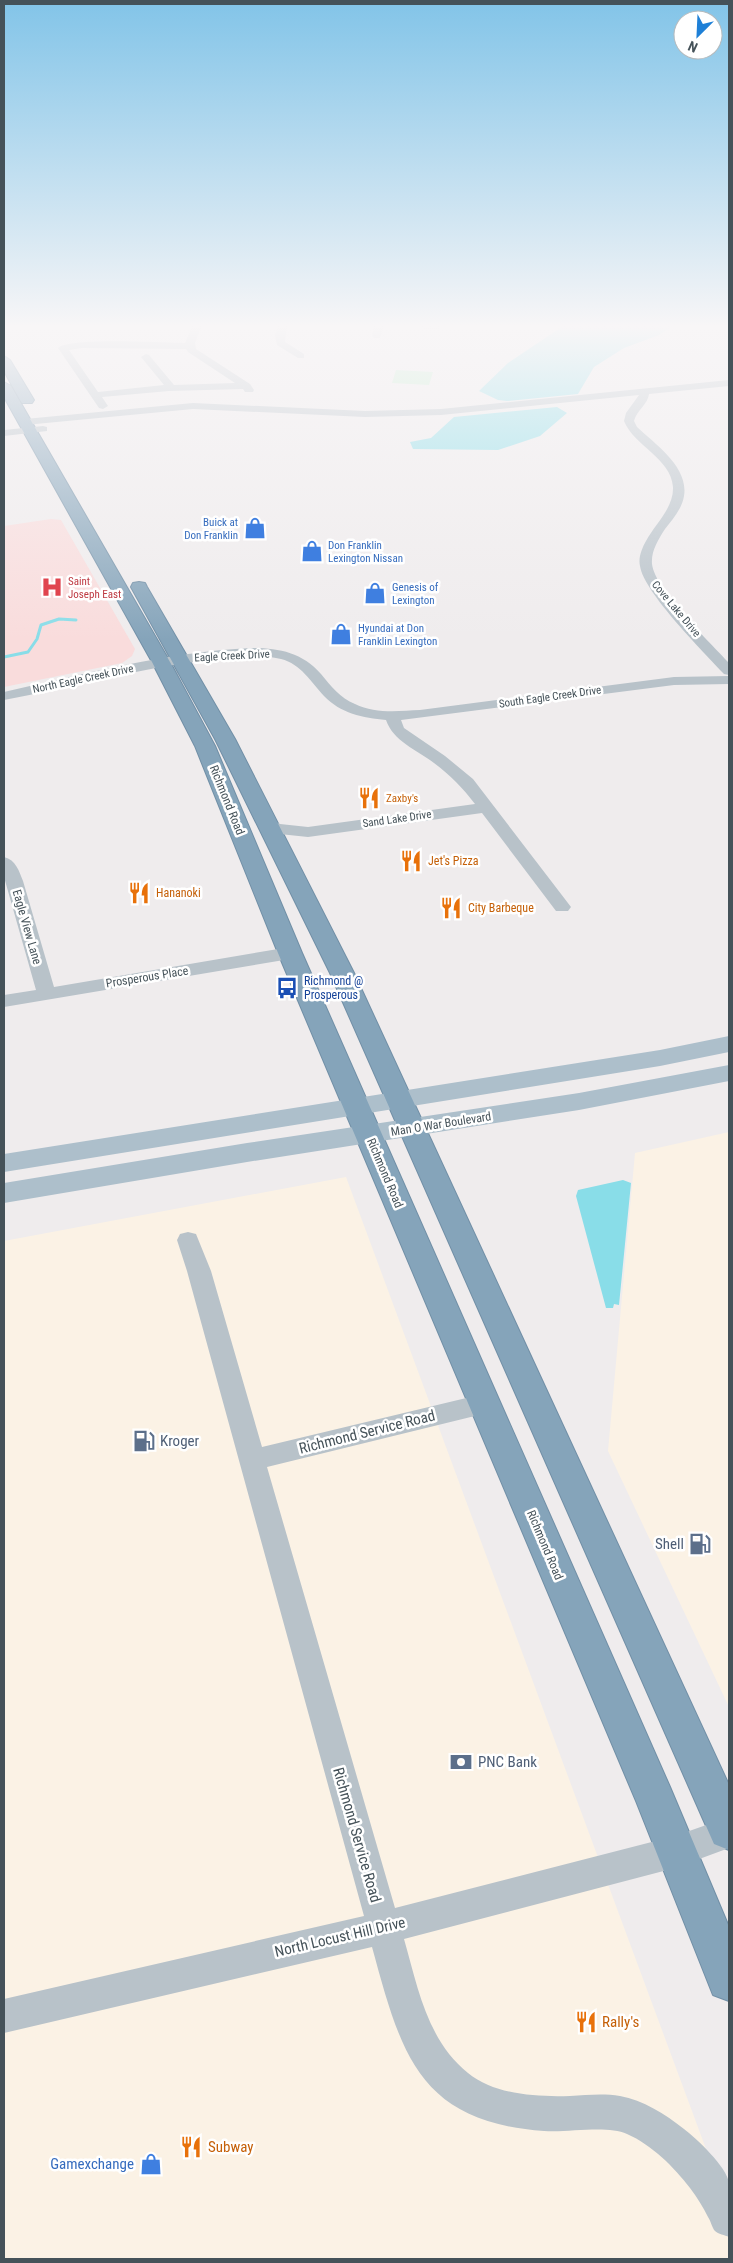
<svg xmlns="http://www.w3.org/2000/svg" width="733" height="2263" viewBox="0 0 733 2263" font-family="'Roboto Condensed',sans-serif">
	<style>
		.commercial { fill: #fbf2e5 }
		.medical { fill: #f9dcdc }
		.green { fill: #bbedca }
		.water { fill: #89dde8 }
		.lines { fill: none; stroke-linecap: round; stroke-linejoin: round }
		.stream { stroke: #89dde8; stroke-width: 3 }
		.highway-casing { stroke: #718fa6; stroke-width: 2 }
		.minor { fill: #b8c2c9; fill-rule: evenodd }
		.major { fill: #adbfcb; fill-rule: evenodd }
		.highway { fill: #85a4ba; fill-rule: evenodd }
		.labels { text-anchor: middle; dominant-baseline: central; stroke-width: 5; stroke-linejoin: round; paint-order: stroke }
		.far-shop-label { font-size: 11px; fill: #366cbe; stroke: #fff; text-anchor: start }
		.far-health-label { font-size: 11px; fill: #be3a42; stroke: #fff; text-anchor: start }
		.far-street-label { font-size: 11px; fill: #455259; stroke: #fff }
		.far-food-label { font-size: 11px; fill: #c56008; stroke: #fff; text-anchor: start }
		.street-label { font-size: 12px; fill: #455259; stroke: #fff }
		.food-label { font-size: 12px; fill: #c56008; stroke: #fff; text-anchor: start }
		.transit-label { font-size: 12px; fill: #164399; stroke: #fff; text-anchor: start }
		.near-street-label { font-size: 15px; fill: #455259; stroke: #fff }
		.near-service-label { font-size: 15px; fill: #4e5e75; stroke: #fff; text-anchor: start }
		.near-food-label { font-size: 15px; fill: #c56008; stroke: #fff; text-anchor: start }
		.near-shop-label { font-size: 15px; fill: #366cbe; stroke: #fff; text-anchor: end }
	</style>
	<rect width="100%" height="100%" fill="#efeced"/>
	<!-- commercial -->
	<path class="commercial" d="M729 1132V1707L608 1451 635 1153Z
		M346 1177 729 2211V2259H4V1241Z"/>
	<!-- medical -->
	<path class="medical" d="M51 519 61 520 135 649 132 656 122 663 4 687V526Z"/>
	<!-- green -->
	<path class="green" d="M396 370 433 372 429 385 392 383Z"/>
	<!-- water -->
	<path class="water" d="M566 324H676L659 335 624 348 594 367 578 394 507 401 498 400 479 391 508 363Z
		M557 407 567 413 540 436 498 450 413 449 410 442 431 438 454 417Z
		M623 1180 631 1183 619 1305 614 1304 613 1308H606L576 1196 578 1190Z"/>
	<g class="lines">
		<!-- stream -->
		<path class="stream" d="M4 657 28 652 37 639 41 625 59 619 76 620"/>
		<!-- highway casing -->
		<g class="highway-casing">
			<path id="highway" d="M4 356 10 360 34 400 32 403H22L20 400 4 371Z
				M4 382 11 386 170 662 215 746 302 953 670 1787 729 1927V2001L713 1995 636 1801 278 953 195 746 152 662 4 397Z
				M139 582 145 583 147 587 235 739 354 973 729 1785V1850L714 1844 330 973 215 739 131 587 133 583Z"/>
		</g>
		<!-- minor -->
		<path class="minor" d="M193 324H202L195 343 196 349 250 384 254 390 253 392H245L243 389 169 391 102 397 108 406 103 409 99 408 58 348C71 337 164 343 185 343ZM82 348 186 349 188 352 235 383 174 385 149 355 146 354 141 357 164 385 98 392 69 350Z
			M279 324H287L285 342 304 354V358H298L277 345 275 335Z
			M374 324H384L380 338H374L372 336Z
			M411 324H441L445 326C438 331 418 329 411 324Z
			M729 380V386L649 394C648 404 637 410 634 421L637 427C655 444 689 467 684 496 682 509 672 520 665 529 658 540 651 551 652 564 655 590 711 643 729 663V675L724 674C704 652 644 593 640 566 638 558 642 548 646 541 655 524 674 508 673 487 671 458 634 446 624 421L626 413 639 395 441 415 365 417 193 409 25 425 20 422 25 419 193 403 365 411 441 409Z
			M43 426 47 427V431L4 436V430Z
			M251 648C278 648 302 652 321 674 331 686 340 698 355 704 375 714 399 711 420 710L674 677 729 676V684L674 685 401 720 404 728 445 756 473 779 571 907 568 911H556L482 813 308 837 270 833 261 824 263 820 269 819 280 824 308 827 475 804C463 788 450 775 434 763 417 750 393 741 386 720 363 718 340 713 324 696 311 682 301 664 281 659 259 653 232 657 209 660 140 668 72 687 4 700V692C85 674 167 652 251 648Z
			M4 857C16 860 19 871 23 881L54 987 290 947 297 949 299 953 297 957 290 959 4 1007V995L36 990 4 877Z
			M188 1232 196 1234 211 1271 262 1447 483 1394 492 1397 496 1404 492 1411 483 1414 267 1467 395 1908 675 1836 729 1817V1848L675 1868 404 1939C418 1988 427 2040 468 2073 495 2095 537 2097 570 2096 587 2095 603 2093 620 2096 643 2100 665 2114 684 2129 696 2138 727 2167 729 2183 731 2201 729 2219 729 2237 725 2235 718 2234 715 2231 712 2228 711 2221 708 2217 703 2207 697 2197 690 2188 674 2167 652 2145 627 2134 607 2125 567 2133 544 2131 418 2122 401 2053 372 1947L4 2033V1999L364 1916 187 1271 177 1240 180 1234Z"/>
		<!-- major -->
		<path class="major" d="M729 1036V1052L660 1066 4 1172V1154L660 1050Z
			M729 1065V1081L579 1110 247 1162 4 1203V1183L247 1143 579 1093Z"/>
		<!-- highway -->
		<use href="#highway" class="highway"/>
	</g>
	<!-- sky -->
	<linearGradient id="sky" x2="0" y2="1"><stop stop-color="#82c4e8"/><stop offset="0.51" stop-color="#f8f6f7"/><stop offset="1" stop-color="#f8f6f7" stop-opacity="0"/></linearGradient>
	<rect width="733" height="640" fill="url(#sky)"/>
	<!-- icons -->
	<defs>
		<g id="shop-bare" transform="scale(1.725)"><path d="M-5-2.5h2.3a2.7 3.5 0 0 1 5.4 0H5L5.5 6h-11ZM-1.5-2.5h3a1.5 2.3 0 0 0-3 0Z" fill="#3f7fe0" stroke="#fff" stroke-width="2.5" paint-order="stroke"/></g>
		<g id="hospital-bare" transform="scale(1.725)"><path d="M-5-5h3v3.5h4V-5h3V5h-3V1.5h-4V5h-3Z" fill="#e0444e" stroke="#fff" stroke-width="2.5" paint-order="stroke"/></g>
		<g id="restaurant-bare" transform="scale(1.725)"><path d="M-5-6h1v4h1v-4h1v4h1v-4h1v5L-1.5 .5V6h-2V.5L-5-1ZM5-6V6H3V1.5H1.5Q1.5-4 5-6Z" fill="#e8710a" stroke="#fff" stroke-width="2.5" paint-order="stroke"/></g>
		<g id="bus-bare" transform="scale(1.725)"><path d="M-5-6H5V4H4V6H2V4H-2V6H-4V4H-5ZM-3.5-4V0h7V-4ZM-3.5 1.2v1.5H-2V1.2ZM2 1.2v1.5H3.5V1.2Z" fill="#1a4fb4" stroke="#fff" stroke-width="2.5" paint-order="stroke"/></g>
		<g id="fuel-bare" transform="scale(1.725)"><path d="M-5.5-6h7V0h2V4h1.3V-2.5L3-4.5l.8-.8L6-3V5H2.5V1h-1V6h-7ZM-4.2-4.7v3.2H.2V-4.7Z" fill="#5c6f8a" stroke="#fff" stroke-width="2.5" paint-order="stroke"/></g>
		<g id="bank-bare" transform="scale(1.725)"><path d="M-6-4H6V4H-6ZM0-2.3a2.3 2.3 0 1 0 0 4.6a2.3 2.3 0 1 0 0-4.6Z" fill="#5c6f8a" stroke="#fff" stroke-width="2.5" paint-order="stroke"/></g>
	</defs>
	<g fill-rule="evenodd">
		<use href="#shop-bare" x="255" y="528"/>
		<use href="#shop-bare" x="312" y="551"/>
		<use href="#hospital-bare" x="52" y="587"/>
		<use href="#shop-bare" x="375" y="593"/>
		<use href="#shop-bare" x="341" y="634"/>
		<use href="#restaurant-bare" x="369" y="798"/>
		<use href="#restaurant-bare" x="411" y="861"/>
		<use href="#restaurant-bare" x="139" y="893"/>
		<use href="#restaurant-bare" x="451" y="908"/>
		<use href="#bus-bare" x="287" y="988"/>
		<use href="#fuel-bare" x="144" y="1441"/>
		<use href="#fuel-bare" x="700" y="1544"/>
		<use href="#bank-bare" x="461" y="1762"/>
		<use href="#restaurant-bare" x="586" y="2022"/>
		<use href="#restaurant-bare" x="191" y="2147"/>
		<use href="#shop-bare" x="151" y="2164"/>
	</g>
	<g class="labels">
		<!-- far-shop labels -->
		<g class="far-shop-label">
			<text x="238" y="522" text-anchor="end">Buick at<tspan x="238" dy="13">Don Franklin</tspan></text>
			<text x="328" y="545">Don Franklin<tspan x="328" dy="13">Lexington Nissan</tspan></text>
			<text x="392" y="587">Genesis of<tspan x="392" dy="13">Lexington</tspan></text>
			<text x="358" y="628">Hyundai at Don<tspan x="358" dy="13">Franklin Lexington</tspan></text>
		</g>
		<!-- far-health labels -->
		<g class="far-health-label">
			<text x="68" y="581">Saint<tspan x="68" dy="13">Joseph East</tspan></text>
		</g>
		<!-- far-street labels -->
		<g class="far-street-label">
			<text transform="translate(676 609) rotate(50)">Cove Lake Drive</text>
			<text transform="translate(232 656) rotate(-3)">Eagle Creek Drive</text>
			<text transform="translate(83 679) rotate(-12)">North Eagle Creek Drive</text>
			<text transform="translate(550 697) rotate(-8)">South Eagle Creek Drive</text>
			<text transform="translate(397 819) rotate(-8)">Sand Lake Drive</text>
		</g>
		<!-- far-food labels -->
		<g class="far-food-label">
			<text x="386" y="798">Zaxby's</text>
		</g>
		<!-- street labels -->
		<g class="street-label">
			<text transform="translate(227 800) rotate(68)">Richmond Road</text>
			<text transform="translate(27 927) rotate(74)">Eagle View Lane</text>
			<text transform="translate(147 977) rotate(-9)">Prosperous Place</text>
			<text transform="translate(441 1124) rotate(-9)">Man O War Boulevard</text>
			<text transform="translate(385 1173) rotate(67)">Richmond Road</text>
			<text transform="translate(545 1545) rotate(67)">Richmond Road</text>
		</g>
		<!-- food labels -->
		<g class="food-label">
			<text x="428" y="861">Jet's Pizza</text>
			<text x="156" y="893">Hananoki</text>
			<text x="468" y="908">City Barbeque</text>
		</g>
		<!-- transit labels -->
		<g class="transit-label">
			<text x="304" y="981">Richmond @<tspan x="304" dy="14">Prosperous</tspan></text>
		</g>
		<!-- near-street labels -->
		<g class="near-street-label">
			<text transform="translate(367 1432) rotate(-14)">Richmond Service Road</text>
			<text transform="translate(357 1835) rotate(74)">Richmond Service Road</text>
			<text transform="translate(340 1937) rotate(-13)">North Locust Hill Drive</text>
		</g>
		<!-- near-service labels -->
		<g class="near-service-label">
			<text x="160" y="1441">Kroger</text>
			<text x="684" y="1544" text-anchor="end">Shell</text>
			<text x="478" y="1762">PNC Bank</text>
		</g>
		<!-- near-food labels -->
		<g class="near-food-label">
			<text x="602" y="2022">Rally's</text>
			<text x="208" y="2147">Subway</text>
		</g>
		<!-- near-shop labels -->
		<g class="near-shop-label">
			<text x="134" y="2164">Gamexchange</text>
		</g>
	</g>
	<!-- border -->
	<rect width="733" height="2263" fill="none" stroke="#455259" stroke-width="10"/>
	<!-- north arrow -->
	<g transform="translate(698 35) rotate(204)"><circle r="24" fill="#ffffff" stroke="#b5babd"/>
	<path d="M0-4L9 19L0 12L-9 19Z" fill="#1e80d7"/>
	<text y="-8" font-size="14" font-weight="bold" text-anchor="middle" fill="#455259">N</text>
	</g>
</svg>
